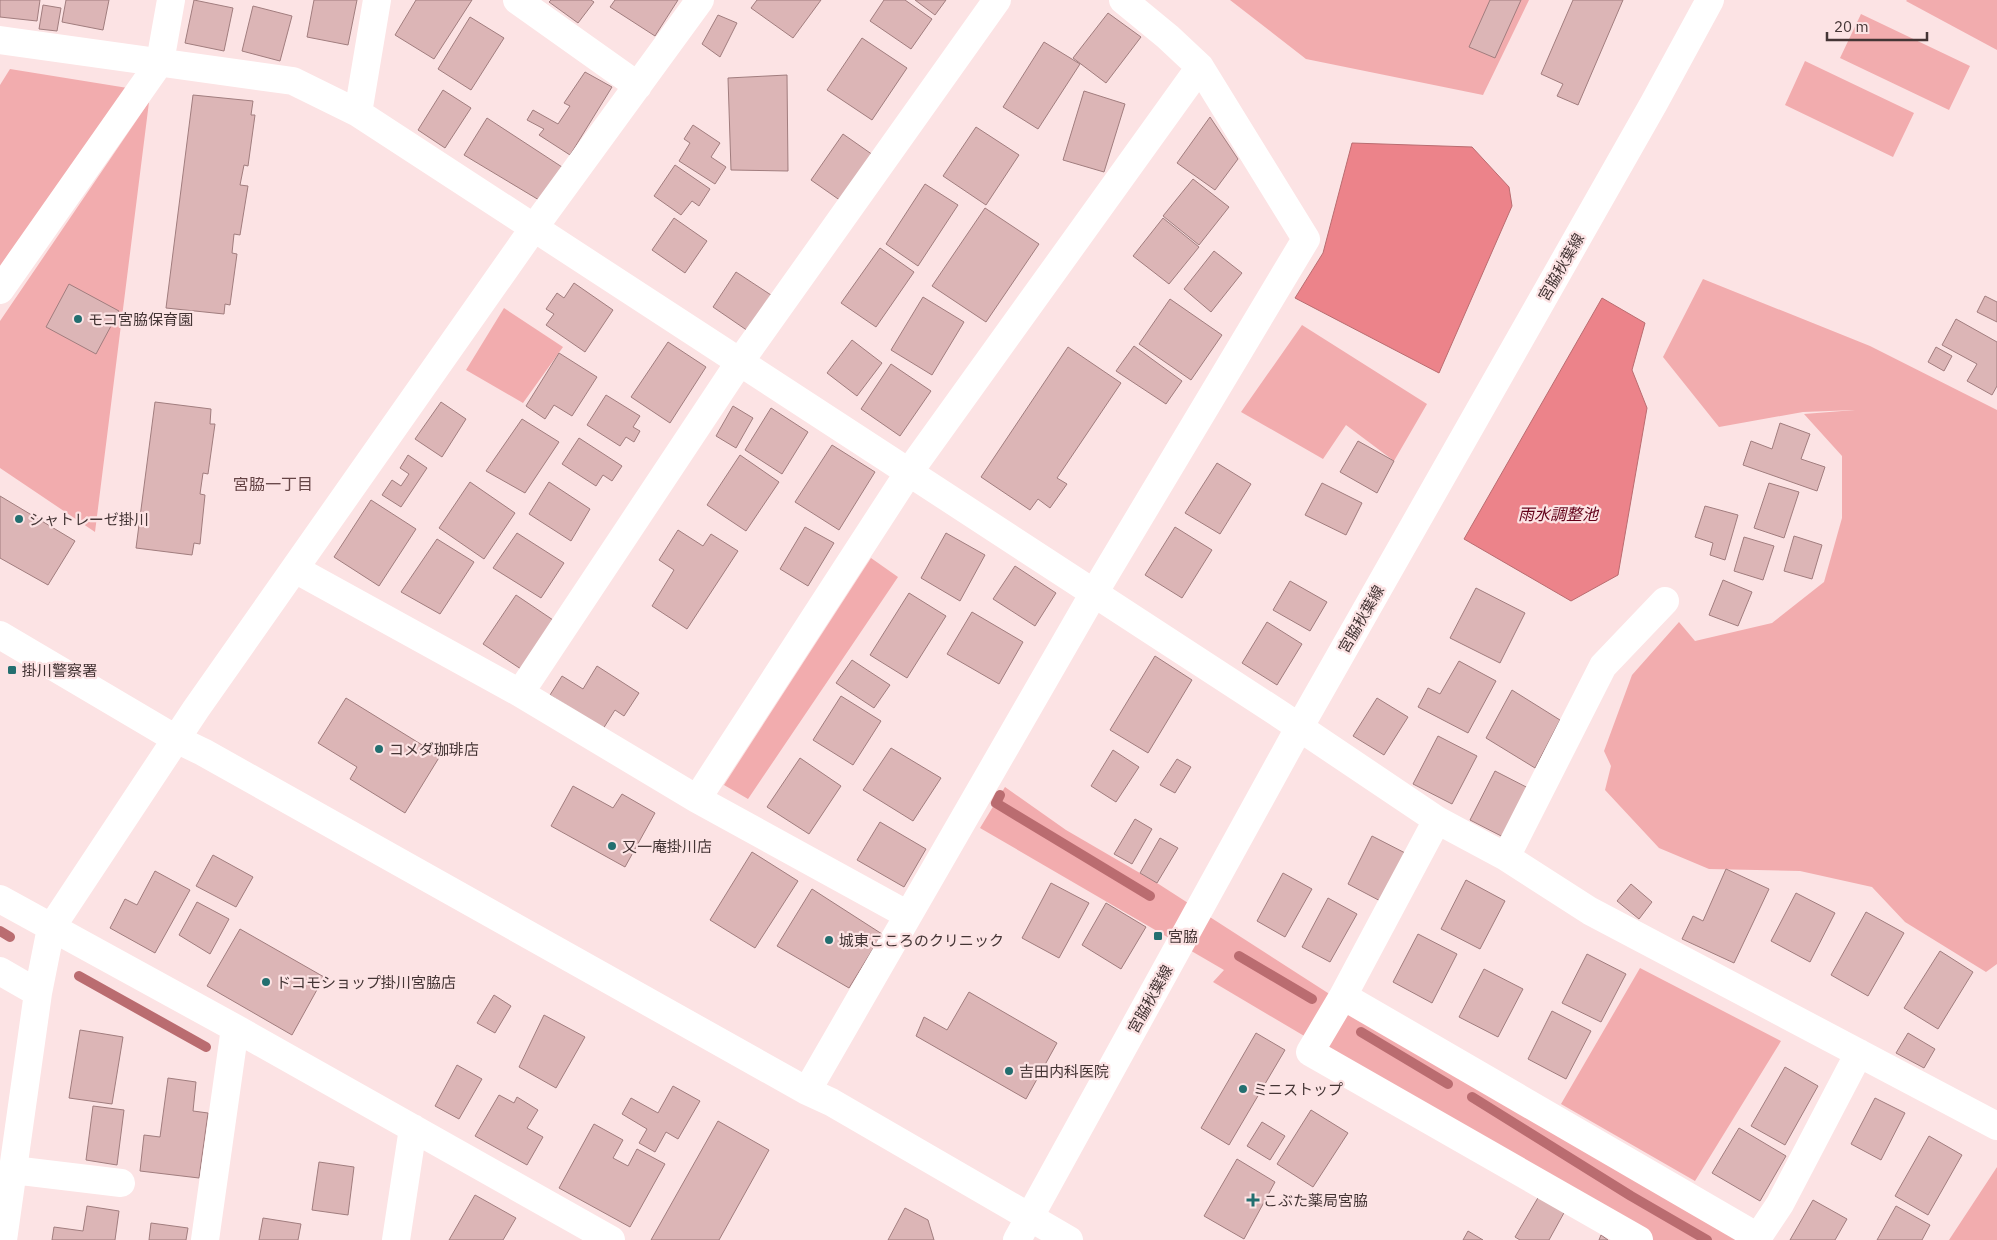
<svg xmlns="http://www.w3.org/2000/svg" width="1997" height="1240" viewBox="0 0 1997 1240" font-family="'IBM Plex Sans','Noto Sans JP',sans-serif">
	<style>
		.green { fill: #f2acae }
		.water { fill: #ec838a; stroke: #ba6c70 }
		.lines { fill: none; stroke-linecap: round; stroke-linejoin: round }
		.stream { stroke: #ba6c70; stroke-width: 10 }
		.building { fill: #dcb5b6; stroke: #a17d7e }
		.minor { stroke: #fff; stroke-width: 28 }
		.poi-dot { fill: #236f70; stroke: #fce3e4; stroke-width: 2 }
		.labels { text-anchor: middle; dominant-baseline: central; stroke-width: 4.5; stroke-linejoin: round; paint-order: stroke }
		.street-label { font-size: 15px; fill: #443535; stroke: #fce3e4 }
		.poi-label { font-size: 15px; fill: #443535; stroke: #fce3e4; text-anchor: start }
		.neighbourhood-label { font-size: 16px; fill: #654445; stroke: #fce3e4 }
		.water-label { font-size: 16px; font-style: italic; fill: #620019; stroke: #fce3e4 }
	</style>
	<rect width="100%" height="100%" fill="#fce3e4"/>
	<!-- green -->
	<path class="green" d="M1230 0H1529L1483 95 1306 59Z
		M1907 0H1997V50L1906 1Z
		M1861 14 1970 66 1949 110 1840 58Z
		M1805 61 1914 113 1893 157 1785 105Z
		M10 69 140 90 0 272V85Z
		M149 102 95 532 0 468V321Z
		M1703 279 1870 346 1997 410V964L1986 972 1905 922 1872 887 1800 871 1709 869 1659 848 1605 790 1611 766 1604 751 1632 675 1679 622 1695 641 1772 623 1824 582 1842 518V456L1804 414 1855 410 1803 412 1719 427 1663 357Z
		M504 308 563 347 523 403 466 370Z
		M1302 325 1427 404 1394 461 1346 425 1323 459 1241 412Z
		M871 558 898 577 748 799 724 785Z
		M1005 787 1066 830 1157 883 1345 1004 1746 1240H1649L1213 982 1224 970 980 828Z
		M1640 968 1781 1041 1695 1181 1561 1104Z
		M1997 1167V1240H1949Z"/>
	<!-- water -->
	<path class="water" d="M1352 143 1472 147 1509 187 1512 206 1439 373 1295 298 1323 253Z
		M1602 298 1645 323 1632 370 1647 408 1618 575 1571 601 1464 539Z"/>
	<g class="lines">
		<!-- stream -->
		<path class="stream" d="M1000 795 996 803 1150 896
			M0 931 10 937
			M1239 956 1312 999
			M79 976 206 1047
			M1361 1032 1448 1084
			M1472 1097 1631 1196 1707 1240"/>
	</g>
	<!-- building -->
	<path class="building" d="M0 0H40L37 21 0 17Z
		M66 0H109L103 30 62 22Z
		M194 0 233 8 224 51 185 43Z
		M314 0H357L348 45 307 37Z
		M416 0H472L434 59 395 35Z
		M551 0H591L594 2 578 23 549 2Z
		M615 0H678L655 36 610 7Z
		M757 0H821L793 38 751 8Z
		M884 0H905L932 19 911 49 870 21Z
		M915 0H946L935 15Z
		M1490 0H1521L1495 58 1469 47Z
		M1573 0H1623L1578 105 1557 96 1563 84 1541 74Z
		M43 5 61 8 57 31 39 29Z
		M253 6 292 16 280 61 242 51Z
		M1108 13 1141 37 1106 83 1073 58Z
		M718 15 737 23 720 57 702 44Z
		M470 17 504 38 471 90 438 69Z
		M862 38 907 68 872 120 827 90Z
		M1044 42 1080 64 1038 129 1003 107Z
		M585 72 612 87 570 155 539 135 544 129 527 120 533 110 558 124 570 106 564 103Z
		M787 75 788 171 731 170 728 78Z
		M443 90 471 108 445 148 418 130Z
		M1084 91 1125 104 1104 172 1063 160Z
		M193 95 253 101 251 115H255L248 166 244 165 240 185 248 186 240 235 234 234 232 253 237 254 230 305 225 304 224 314 166 308Z
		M1210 117 1238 159 1215 190 1177 163Z
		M487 118 562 167 539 200 464 155Z
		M693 125 720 143 711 157 726 167 715 184 679 161 690 143 684 139Z
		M976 127 1019 155 986 205 943 176Z
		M843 134 873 155 841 201 811 180Z
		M675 165 710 189 699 206 692 201 681 215 654 196Z
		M1193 179 1229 207 1199 245 1163 216Z
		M925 184 958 205 918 266 886 244Z
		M985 208 1039 244 986 322 932 286Z
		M674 218 707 241 685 273 652 250Z
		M1163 218 1199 247 1169 284 1133 256Z
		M880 248 914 272 876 327 841 303Z
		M1214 251 1242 273 1211 312 1184 289Z
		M736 272 771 295 748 331 713 307Z
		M574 283 613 310 585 352 546 325 554 314 546 309 557 293 564 298Z
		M69 284 119 311 96 354 46 327Z
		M1985 296 1997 302V322L1977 312Z
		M923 297 964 322 932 375 891 350Z
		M1170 299 1222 335 1191 380 1139 344Z
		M1956 319 1997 342V386L1992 395 1967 381 1977 364 1942 345Z
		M852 340 882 363 857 396 827 373Z
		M668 342 706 367 670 423 631 397Z
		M1134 346 1182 381 1166 404 1116 371Z
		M1068 347 1121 383 1057 478 1067 484 1050 508 1038 499 1030 510 981 477Z
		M1936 347 1952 356 1944 371 1928 362Z
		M559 353 597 377 572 416 554 405 545 419 526 406Z
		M891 364 931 391 900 436 861 409Z
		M606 395 640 416 633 427 640 431 634 442 626 437 620 446 587 425Z
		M155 402 211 409 210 424H215L208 474 203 473 200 494 205 495 200 544 194 543 192 555 136 548Z
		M441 402 466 419 442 457 415 439Z
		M733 406 753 418 736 448 716 436Z
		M771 408 808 432 782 474 745 450Z
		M522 419 559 442 525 493 486 471Z
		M1780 423 1810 434 1801 459 1825 467 1817 491 1743 465 1751 441 1772 449Z
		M579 438 622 466 612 481 603 475 596 486 562 464Z
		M1358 441 1394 461 1377 493 1340 472Z
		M832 445 875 472 839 530 795 502Z
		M408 455 427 468 401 507 382 495 392 480 401 486 409 474 400 468Z
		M740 455 779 482 746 531 707 505Z
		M1217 463 1251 484 1220 534 1185 513Z
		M470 482 515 513 484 559 439 528Z
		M549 482 590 509 571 541 529 514Z
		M1322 483 1362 503 1346 535 1305 515Z
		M1769 483 1799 492 1784 538 1754 528Z
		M0 496 75 541 48 585 0 558Z
		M371 500 416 529 379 586 334 557Z
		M1705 506 1738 515 1725 560 1710 555 1713 543 1695 537Z
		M805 527 834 543 808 586 780 569Z
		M1175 527 1212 550 1182 598 1145 575Z
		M678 530 703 546 711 534 738 551 687 629 652 606 674 570 659 560Z
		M517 533 564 563 541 598 493 568Z
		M946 533 985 555 960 601 921 578Z
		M1794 536 1822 545 1812 579 1784 571Z
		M1744 537 1774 546 1763 580 1734 571Z
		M437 539 474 562 440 614 401 592Z
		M1015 566 1056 593 1035 626 993 599Z
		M1723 580 1752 592 1738 626 1709 615Z
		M1290 581 1327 602 1310 631 1273 610Z
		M1476 588 1525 613 1500 663 1450 638Z
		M909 593 946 616 907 678 870 655Z
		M516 595 556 622 524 671 483 644Z
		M972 612 1023 642 999 684 947 654Z
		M1267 622 1302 644 1277 685 1242 663Z
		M1155 656 1192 680 1148 753 1110 730Z
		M852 660 890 685 874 708 836 683Z
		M1459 661 1496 681 1468 733 1418 707 1428 688 1440 694Z
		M597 666 639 693 624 716 615 710 603 729 550 695 562 676 583 689Z
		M1512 690 1560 720 1535 768 1486 738Z
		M841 696 881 721 853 765 813 740Z
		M346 698 440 756 405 813 350 779 357 767 318 743Z
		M1377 698 1408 717 1384 755 1353 736Z
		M1438 736 1477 756 1452 804 1413 784Z
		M891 748 941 778 913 821 863 790Z
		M1113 750 1139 767 1116 802 1091 786Z
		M800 758 841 786 809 834 767 807Z
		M1177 759 1191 767 1175 793 1160 785Z
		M1495 771 1534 791 1509 840 1470 820Z
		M573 786 613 808 622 794 655 813 625 867 551 826Z
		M1135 819 1152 829 1132 864 1114 854Z
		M880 822 926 849 904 887 857 860Z
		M1372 836 1411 856 1386 904 1348 884Z
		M1160 838 1178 848 1157 883 1140 873Z
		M752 852 798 881 755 948 710 920Z
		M213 855 253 877 236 907 196 886Z
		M1726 869 1769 889 1734 963 1682 939 1693 916 1703 921Z
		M155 871 190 890 155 953 110 928 125 899 137 905Z
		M1283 873 1312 889 1285 937 1257 921Z
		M1466 880 1505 901 1480 949 1441 929Z
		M1051 883 1089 903 1059 958 1022 938Z
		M1631 884 1652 902 1639 919 1617 901Z
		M812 889 882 934 849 988 777 946Z
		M1796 893 1835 913 1810 962 1771 941Z
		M1328 898 1357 914 1330 962 1302 947Z
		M197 902 229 919 210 954 179 935Z
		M1106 903 1146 927 1121 969 1082 945Z
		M1866 912 1904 933 1868 996 1831 975Z
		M240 929 324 977 292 1035 207 986Z
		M1418 934 1457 954 1432 1003 1393 982Z
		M1940 951 1973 972 1938 1029 1904 1008Z
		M1587 954 1626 974 1601 1022 1562 1003Z
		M1484 969 1523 989 1498 1037 1459 1017Z
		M969 992 1057 1043 1026 1099 916 1036 924 1017 947 1030Z
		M494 995 511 1006 495 1033 477 1023Z
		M1552 1011 1591 1031 1566 1079 1528 1059Z
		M544 1015 585 1037 556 1088 519 1067Z
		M80 1030 123 1037 112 1104 69 1098Z
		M1256 1033 1285 1050 1229 1145 1201 1128Z
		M1908 1033 1935 1049 1924 1068 1896 1053Z
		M457 1065 482 1079 459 1119 435 1106Z
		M1785 1067 1818 1086 1785 1145 1751 1126Z
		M168 1078 196 1082 193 1111 208 1113 199 1178 140 1171 144 1135 160 1137Z
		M673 1086 700 1101 678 1139 666 1132 655 1152 639 1143 647 1129 622 1114 631 1098 658 1113Z
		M499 1095 514 1103 517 1097 538 1110 527 1128 543 1137 527 1165 475 1136Z
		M1875 1098 1905 1113 1881 1160 1851 1144Z
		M93 1106 124 1110 117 1165 86 1160Z
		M1311 1110 1348 1133 1313 1187 1277 1164Z
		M718 1121 769 1150 719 1240H651Z
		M1262 1122 1285 1136 1270 1160 1247 1146Z
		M594 1124 623 1140 613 1158 628 1166 637 1149 665 1164 630 1227 559 1188Z
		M1739 1128 1786 1156 1760 1201 1712 1173Z
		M1929 1136 1962 1155 1928 1215 1895 1196Z
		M1237 1159 1275 1182 1244 1239 1204 1216Z
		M319 1162 354 1167 348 1215 312 1210Z
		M475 1195 516 1218 503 1240H449Z
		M1539 1196 1565 1211 1549 1240H1520L1515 1237Z
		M1813 1200 1847 1219 1835 1240H1790Z
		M87 1206 119 1211 115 1240H52L54 1227 83 1231Z
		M1896 1206 1930 1225 1922 1240H1877Z
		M905 1208 928 1220 934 1240H888Z
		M263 1218 301 1224 298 1240H259Z
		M151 1223 188 1228 186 1240H149Z
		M1468 1231 1483 1240H1463Z
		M1601 1235 1608 1240H1599Z"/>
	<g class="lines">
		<!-- minor -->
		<path class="minor" d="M517 0 638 86
			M0 40 293 81 358 113 1281 715 1437 820 1506 857 1590 911 1997 1126
			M358 113 377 0
			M0 290 160 62 171 0
			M295 569 520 693 697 799 908 915
			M0 635 176 739 203 752 807 1091 831 1102 1069 1240
			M520 693 739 363 997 0
			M697 799 909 472 1200 67
			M1437 820 1343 996 1310 1052 1639 1240
			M1506 857 1603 666 1665 601
			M0 899 235 1028 611 1240
			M0 971 38 993
			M1343 996 1758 1237
			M807 1091 1094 593 1306 239 1200 67 1168 37 1123 0
			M13 1170 121 1183
			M3 1240 38 993 51 928 196 709 533 229 700 0
			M205 1240 235 1028
			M396 1240 413 1128
			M1017 1240 1299 728 1654 103 1710 0
			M1756 1240 1780 1204 1859 1053"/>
	</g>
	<!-- markers -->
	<g class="poi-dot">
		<circle cx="78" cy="319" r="5"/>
		<circle cx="19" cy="519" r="5"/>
		<rect x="7" y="665" width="10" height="10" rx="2.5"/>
		<circle cx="379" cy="749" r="5"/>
		<circle cx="612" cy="846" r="5"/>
		<rect x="1153" y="931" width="10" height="10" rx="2.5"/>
		<circle cx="829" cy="940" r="5"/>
		<circle cx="266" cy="982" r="5"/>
		<circle cx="1009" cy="1071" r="5"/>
		<circle cx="1243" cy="1089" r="5"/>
		<path d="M1250.5 1192.5h5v5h5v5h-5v5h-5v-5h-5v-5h5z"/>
	</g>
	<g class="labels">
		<!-- street labels -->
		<g class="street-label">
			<text transform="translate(1561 267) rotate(-60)">宮脇秋葉線</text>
			<text transform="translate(1361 619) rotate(-60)">宮脇秋葉線</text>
			<text transform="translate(1150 999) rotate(-61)">宮脇秋葉線</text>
		</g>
		<!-- poi labels -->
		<g class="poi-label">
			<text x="88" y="319">モコ宮脇保育園</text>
			<text x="29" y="519">シャトレーゼ掛川</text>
			<text x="22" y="670">掛川警察署</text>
			<text x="389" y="749">コメダ珈琲店</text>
			<text x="622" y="846">又一庵掛川店</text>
			<text x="1168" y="936">宮脇</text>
			<text x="839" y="940">城東こころのクリニック</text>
			<text x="276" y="982">ドコモショップ掛川宮脇店</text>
			<text x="1019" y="1071">吉田内科医院</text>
			<text x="1253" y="1089">ミニストップ</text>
			<text x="1263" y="1200">こぶた薬局宮脇</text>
		</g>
		<!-- neighbourhood labels -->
		<g class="neighbourhood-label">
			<text x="273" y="484">宮脇一丁目</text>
		</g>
		<!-- water labels -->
		<g class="water-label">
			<text x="1558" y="514">雨水調整池</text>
		</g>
	</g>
	<!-- scale -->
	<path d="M1827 32v8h100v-8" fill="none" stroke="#443535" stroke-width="2.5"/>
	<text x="1834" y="32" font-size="15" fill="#443535" stroke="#fce3e4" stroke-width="4" paint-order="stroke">20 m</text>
</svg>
